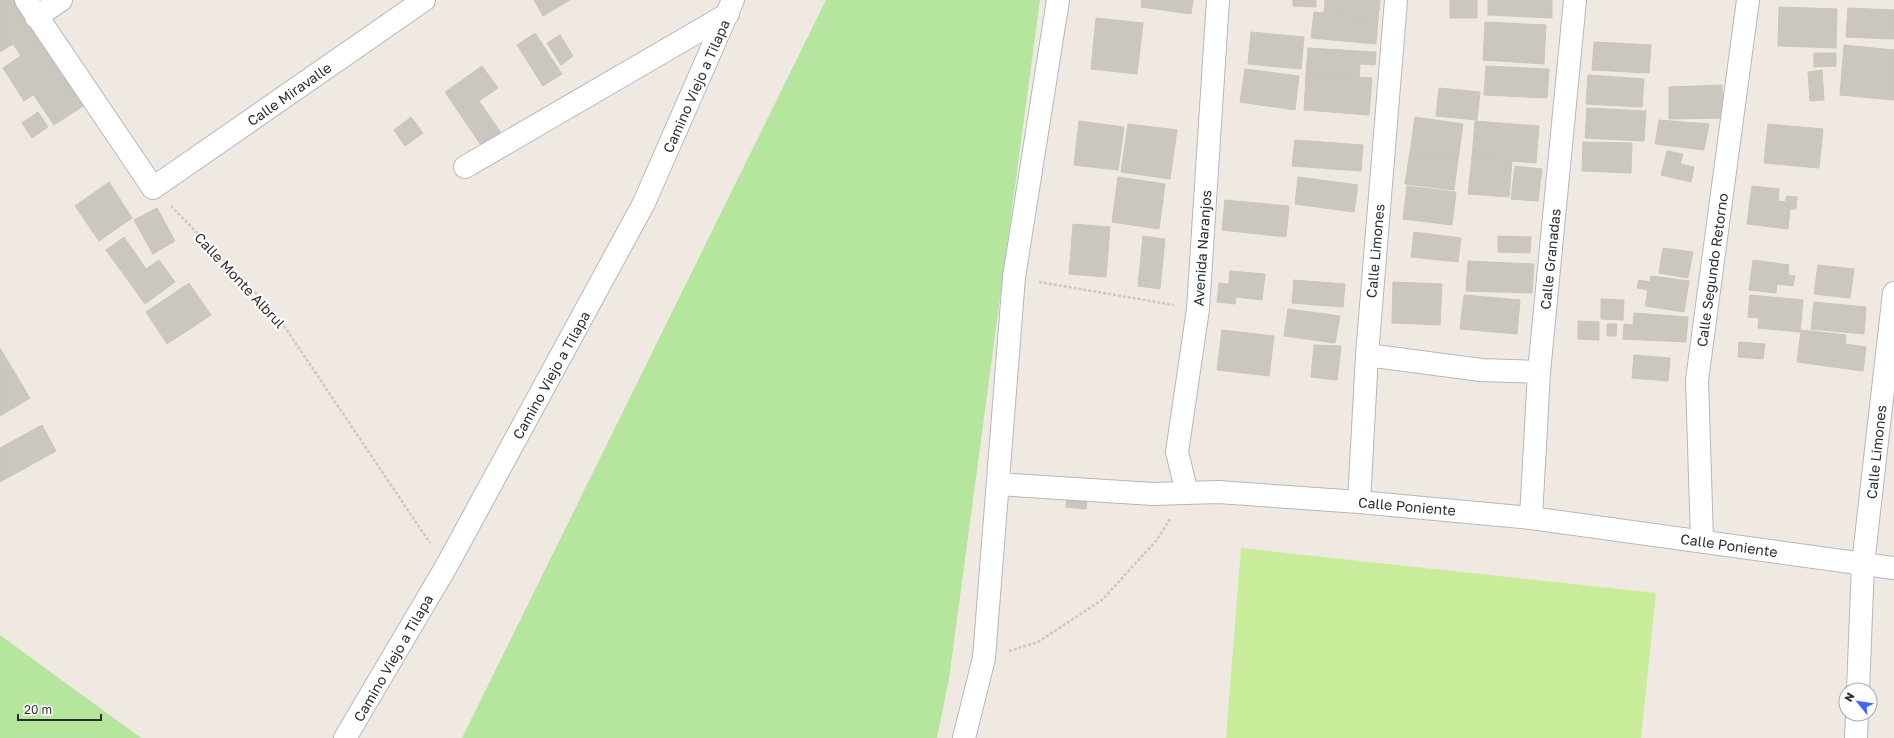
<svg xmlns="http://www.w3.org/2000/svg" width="1894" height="738" viewBox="0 0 1894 738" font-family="'Golos Text',sans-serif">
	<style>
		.green { fill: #b6e59e }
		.pitch { fill: #c9ec9a }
		.building { fill: #cbc7bf; stroke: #cbc5ba }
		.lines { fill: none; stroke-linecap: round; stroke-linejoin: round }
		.minor-casing { stroke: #b4b7c1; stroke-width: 24 }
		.path { stroke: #c9c9c9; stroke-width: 2.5; stroke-dasharray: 3 2; stroke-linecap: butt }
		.minor { stroke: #fff; stroke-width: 22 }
		.labels { text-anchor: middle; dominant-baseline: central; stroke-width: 4; stroke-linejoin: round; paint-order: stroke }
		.street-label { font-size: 14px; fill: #2e2e2e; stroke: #fff }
	</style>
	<rect width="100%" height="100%" fill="#efe9e1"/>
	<!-- green -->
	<path class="green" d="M826 0H1040L949 679 937 738H462Z
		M0 635 141 738H0Z"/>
	<!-- pitch -->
	<path class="pitch" d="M1241 548 1656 593 1641 738H1226Z"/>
	<!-- building -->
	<path class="building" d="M0 0H16L0 11Z
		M16 0 46 39 21 56 13 44 0 52V11Z
		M534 0H570L543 16Z
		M1142 0H1193L1191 14 1141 7Z
		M1293 0H1316V7L1293 6Z
		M1325 0H1380L1378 19 1324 13Z
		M1450 0H1477V18H1450Z
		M1488 0H1552V18L1488 15Z
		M1779 7 1837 9 1836 48 1778 46Z
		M1848 8 1894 10V39L1846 37Z
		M1314 12 1378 19 1376 44 1311 38Z
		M1096 18 1143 23 1137 74 1091 69Z
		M1485 22 1546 25 1544 64 1483 60Z
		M1251 32 1304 37 1301 69 1248 64Z
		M535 33 562 74 543 86 517 45Z
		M560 35 573 56 561 65 547 43Z
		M46 39 68 71 24 101 3 68Z
		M1594 42 1651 45 1649 73 1592 70Z
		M1844 45 1894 50V100L1840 95Z
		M1308 48 1376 52 1375 65 1360 64 1359 78 1306 74Z
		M1814 53H1836V66L1814 67Z
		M482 66 498 88 479 101 504 137 485 151 445 92Z
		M1486 66 1549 69 1547 98 1484 95Z
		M1245 69 1299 76 1295 110 1240 102Z
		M1822 70 1824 100 1810 101 1808 72Z
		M68 71 89 102 54 125 33 94Z
		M1306 74 1372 78 1369 115 1304 110Z
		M1588 75 1644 79 1642 107 1586 104Z
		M1722 85 1723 118 1669 119V87Z
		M1439 88 1480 92 1477 120 1436 116Z
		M1587 108 1646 111 1644 141 1585 138Z
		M38 112 48 127 32 138 22 123Z
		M411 117 423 133 405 146 394 130Z
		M1415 117 1463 124 1458 159 1410 152Z
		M1659 120 1709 124 1704 150 1655 144Z
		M1079 121 1124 127 1118 170 1074 165Z
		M1475 121 1539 126 1536 163 1472 158Z
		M1128 124 1177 130 1170 179 1121 172Z
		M1768 124 1823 129 1819 168 1764 163Z
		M1295 140 1363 145 1361 171 1292 166Z
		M1583 142 1632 143 1631 173 1582 171Z
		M1667 151 1683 154 1680 164 1694 167 1691 182 1661 175Z
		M1410 152 1458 159 1454 190 1405 184Z
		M1472 158 1512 161 1509 197 1468 194Z
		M1515 166 1542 169 1538 201 1511 199Z
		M1118 177 1165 184 1159 229 1112 222Z
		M1298 177 1358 185 1354 212 1295 204Z
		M109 182 132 218 99 241 75 206Z
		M1407 186 1456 192 1452 225 1403 219Z
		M1752 186 1779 189 1778 201 1785 202 1787 196 1797 197 1796 209H1790L1788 229 1747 224Z
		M1225 200 1289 206 1286 237 1222 230Z
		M157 208 175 241 153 254 134 220Z
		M1073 224 1110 227 1106 277 1069 274Z
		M1414 232 1461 238 1458 262 1411 257Z
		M1143 236 1165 239 1160 289 1138 286Z
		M1498 236 1531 237 1530 253 1498 252Z
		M124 237 146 269 159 260 175 282 145 304 106 250Z
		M1663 248 1693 252 1688 278 1659 273Z
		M1753 260 1789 265 1788 275 1795 276 1793 286 1777 284 1776 293 1749 290Z
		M1468 261 1534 264 1532 293 1466 291Z
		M1818 265 1854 269 1850 298 1814 294Z
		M1230 271 1265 274 1262 300 1236 297 1235 304 1217 302 1219 283 1229 284Z
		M1651 276 1689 281 1684 312 1645 306 1648 290 1637 288 1639 280 1650 282Z
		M1294 280 1345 284 1343 307 1292 303Z
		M1393 282 1442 284 1440 325 1392 323Z
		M189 283 211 315 167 344 146 312Z
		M1464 295 1520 300 1517 334 1460 329Z
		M1750 295 1803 300 1800 332 1758 328 1759 318 1748 317Z
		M1601 299 1624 300 1623 320 1601 319Z
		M1814 302 1866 307 1864 334 1811 329Z
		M1288 309 1340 316 1335 343 1284 336Z
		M1634 313 1688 317 1686 342 1623 339 1624 324 1633 325Z
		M1578 321 1599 322V340L1578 339Z
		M1607 324H1617L1616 336H1607Z
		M1222 330 1274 336 1269 376 1217 370Z
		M1801 330 1846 335 1845 344 1866 347 1863 371 1797 362Z
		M1739 342 1765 344 1763 359 1738 357Z
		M1314 345 1341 346 1337 380 1311 377Z
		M0 348 30 398 0 416Z
		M1634 355 1670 358 1668 381 1632 378Z
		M42 425 56 451 0 482V448Z
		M1067 492 1088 494 1086 509 1066 507Z"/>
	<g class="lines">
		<!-- minor casing -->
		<g class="minor-casing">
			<path id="minor" d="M26 0 153 188 424 0
				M36 17 61 0
				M465 167 728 14
				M1367 355 1481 370 1539 372
				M998 484 1153 494 1218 492 1359 502 1531 518 1894 568
				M1187 493 1177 452 1198 309 1218 0
				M1359 502 1367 355 1396 0
				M1531 518 1539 372 1575 0
				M1702 540 1697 380 1748 0
				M1858 690 1863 564 1894 293
				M345 738 446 567 644 203 733 0
				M964 738 984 658 1014 277 1058 0
				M1856 738 1857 714"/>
		</g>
		<!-- path -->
		<path class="path" d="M171 206 276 314 430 543
			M1039 282 1174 305
			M1009 651 1038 642 1102 600 1156 541 1170 519"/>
		<!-- minor -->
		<use href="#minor" class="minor"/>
	</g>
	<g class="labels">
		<!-- street labels -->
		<g class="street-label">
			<text transform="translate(696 86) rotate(-66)">Camino Viejo a Tilapa</text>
			<text transform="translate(289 94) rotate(-35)">Calle Miravalle</text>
			<text transform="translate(1202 248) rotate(-86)">Avenida Naranjos</text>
			<text transform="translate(1375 251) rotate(-85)">Calle Limones</text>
			<text transform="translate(1550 259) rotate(-84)">Calle Granadas</text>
			<text transform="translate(1712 270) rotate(-82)">Calle Segundo Retorno</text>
			<text transform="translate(240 280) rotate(47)">Calle Monte Albrul</text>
			<text transform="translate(551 375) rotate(-61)">Camino Viejo a Tilapa</text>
			<text transform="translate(1876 452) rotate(-84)">Calle Limones</text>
			<text transform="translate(1407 506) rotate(5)">Calle Poniente</text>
			<text transform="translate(1729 545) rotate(8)">Calle Poniente</text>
			<text transform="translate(393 658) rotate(-60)">Camino Viejo a Tilapa</text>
		</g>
	</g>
	<!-- north arrow -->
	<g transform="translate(1858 702) rotate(300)"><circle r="19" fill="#ffffff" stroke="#ababab"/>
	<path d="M0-3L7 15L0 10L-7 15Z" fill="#4264fb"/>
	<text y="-6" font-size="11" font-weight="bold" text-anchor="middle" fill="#2e2e2e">N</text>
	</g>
	<!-- scale -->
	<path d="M18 714v6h83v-6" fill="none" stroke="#2e2e2e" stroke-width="2"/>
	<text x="24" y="714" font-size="12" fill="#2e2e2e" stroke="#ffffff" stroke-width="3" paint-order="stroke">20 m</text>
</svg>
